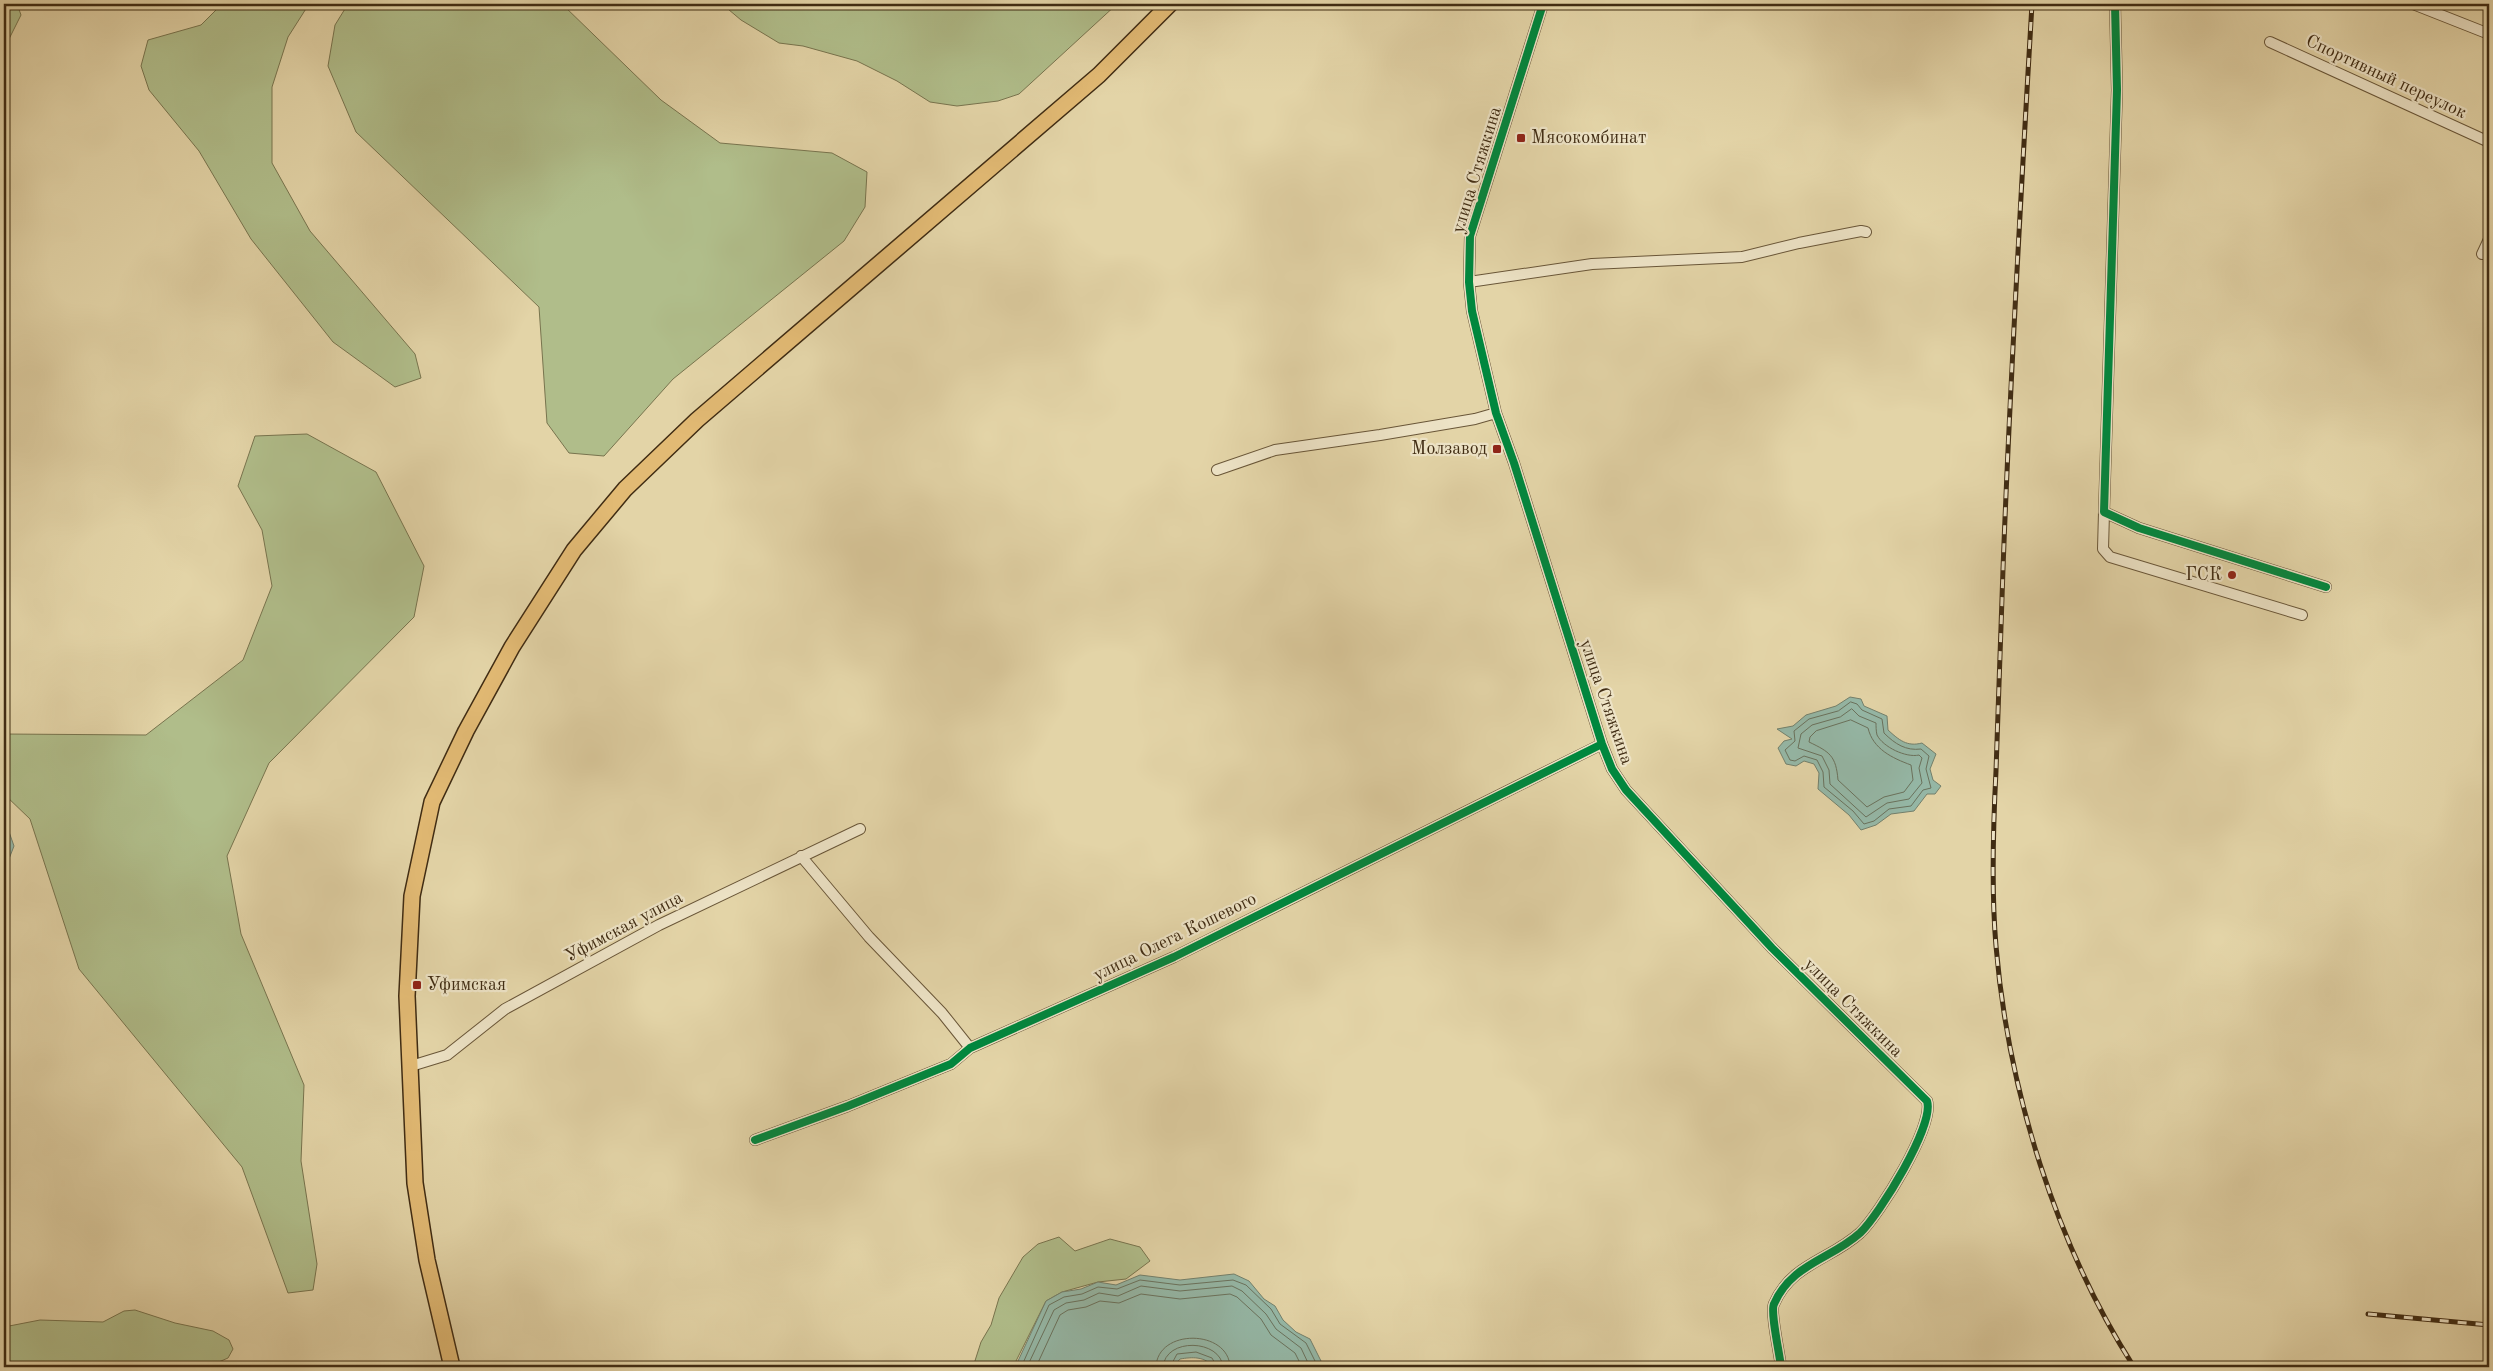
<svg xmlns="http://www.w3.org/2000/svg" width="2493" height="1371" viewBox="0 0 2493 1371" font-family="'Old Standard TT',serif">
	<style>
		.green { fill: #b0bd8a; stroke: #78744e }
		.water { fill: #95b8a7; stroke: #73806c }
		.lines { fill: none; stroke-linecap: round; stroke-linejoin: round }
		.shore { stroke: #6a725d; stroke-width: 1 }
		.minor-casing { stroke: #695638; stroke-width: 12 }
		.primary-casing { stroke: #402c13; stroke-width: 18 }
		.minor { stroke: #ede3c6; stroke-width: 10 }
		.primary { stroke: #e2ba74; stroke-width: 15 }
		.rail-casing { stroke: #402c13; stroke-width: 5 }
		.rail { stroke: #ede3c6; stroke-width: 3; stroke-dasharray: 9; stroke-linecap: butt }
		.cycleway-casing { stroke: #ede3c6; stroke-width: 11 }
		.cycleway { stroke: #00873e; stroke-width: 8 }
		.poi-dot { fill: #8f2418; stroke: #ede3c6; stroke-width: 2 }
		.labels { text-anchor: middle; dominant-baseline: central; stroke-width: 4.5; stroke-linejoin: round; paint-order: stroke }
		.street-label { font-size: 18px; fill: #402c13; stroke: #ede3c6 }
		.poi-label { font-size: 18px; fill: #402c13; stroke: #ede3c6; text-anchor: start }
	</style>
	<rect width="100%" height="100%" fill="#e3d4a7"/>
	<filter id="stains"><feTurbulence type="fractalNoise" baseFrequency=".004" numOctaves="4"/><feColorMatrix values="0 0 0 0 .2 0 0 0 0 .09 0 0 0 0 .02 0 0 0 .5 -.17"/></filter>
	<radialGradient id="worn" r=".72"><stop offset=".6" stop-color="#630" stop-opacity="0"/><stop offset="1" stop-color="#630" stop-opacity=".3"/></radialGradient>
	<!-- green -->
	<path class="green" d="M4 4H17L21 15 4 49Z
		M222 4H309L288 37 272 87V163L310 231 415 354 421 378 395 387 333 342 251 239 199 151 149 90 141 66 148 40 201 25Z
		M348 4H562L661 100 720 143 832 153 867 172 865 207 844 241 673 379 604 456 569 453 547 423 539 307 356 132 328 66 335 25Z
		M722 4H1117L1019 94 998 101 957 106 930 102 897 81 857 61 803 46 779 43 741 20Z
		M307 434 376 472 424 566 414 617 269 763 227 856 241 934 304 1085 301 1161 317 1264 313 1290 288 1293 242 1167 79 969 30 819 4 794V734L146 735 243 660 272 586 262 530 238 486 255 436Z
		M1059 1237 1075 1251 1110 1239 1140 1247 1150 1261 1126 1279 1098 1282 1062 1292 1046 1301 1013 1367H973L981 1342 991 1325 999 1298 1023 1257 1038 1244Z
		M135 1310 175 1323 213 1331 229 1340 233 1349 228 1358 207 1367H4V1327L40 1320 103 1322 124 1311Z"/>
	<!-- water -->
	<path class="water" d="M1850 697 1861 699 1864 706 1887 716 1888 730C1899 740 1907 747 1922 743L1936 754 1930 769 1933 780 1941 786 1935 794H1927L1914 811 1891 814 1876 825 1861 830 1849 815 1818 789 1819 773 1814 764 1804 761 1796 766 1786 764 1778 748 1784 741 1792 739 1777 729 1793 726 1806 715 1836 706Z
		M4 826 8 829 14 846 7 864 4 865Z
		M1234 1274 1249 1281 1264 1299 1275 1306 1283 1320 1296 1332 1310 1339 1324 1367H1213C1205 1356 1192 1357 1180 1359L1173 1367 1144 1365 1141 1367H1007L1018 1361 1046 1301 1062 1292 1081 1289 1098 1282 1116 1285 1140 1275 1180 1280Z"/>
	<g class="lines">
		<!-- shore -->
		<path class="shore" d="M1851 702 1857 704 1862 710 1882 719 1884 733C1895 744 1906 751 1921 749L1929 756 1926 769 1931 788 1923 790 1911 806 1889 809 1874 821 1864 824 1853 811 1824 787 1823 772 1817 760 1804 756 1795 761 1790 760 1785 750 1795 741 1794 731 1809 719 1838 711Z
			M1852 709 1859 716 1876 723C1876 726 1876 731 1877 735 1883 747 1906 758 1919 755L1922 758 1919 768 1922 783 1909 799 1887 803 1866 817 1830 784 1829 770 1822 756 1798 748 1801 734 1812 725 1840 717Z
			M1851 720 1868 728C1873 749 1892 758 1911 765L1913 780 1904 792 1884 797 1867 807 1838 780C1836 756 1830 752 1809 742L1810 737 1816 731Z
			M1016 1367 1023 1363 1049 1305 1064 1297 1082 1294 1098 1287 1117 1289 1140 1280 1180 1285 1233 1280 1246 1285 1271 1309 1280 1324 1306 1343 1318 1367
			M1027 1367 1054 1310 1066 1303 1084 1300 1099 1293 1118 1296 1141 1286 1180 1291 1232 1286 1242 1291 1266 1314 1276 1329 1301 1348 1310 1367
			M1036 1367 1060 1315 1068 1310 1086 1307 1100 1301 1119 1303 1141 1294 1180 1299 1230 1294 1237 1297 1261 1319 1271 1335 1295 1353 1302 1367
			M1156 1367C1157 1328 1229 1329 1230 1367
			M1163 1367C1165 1337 1221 1339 1223 1367
			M1170 1367 1177 1354 1196 1352 1212 1358 1217 1367"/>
		<!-- minor casing -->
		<g class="minor-casing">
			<path id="minor" d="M1543 4 1470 236 1469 282 1472 311 1496 413 1514 463 1602 744 1612 769 1626 790 1772 948 1927 1101C1935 1125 1879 1215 1860 1233 1830 1260 1791 1264 1774 1304 1770 1311 1780 1356 1781 1367
				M2115 4 2117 90 2104 512 2139 528 2326 587
				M2413 4 2489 34
				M2270 42 2489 142
				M2482 254 2489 239
				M1469 282 1592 264 1742 257 1799 243 1861 231 1866 232
				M1217 470 1275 450 1380 435 1475 419 1496 413
				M2104 512 2103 549 2110 557 2302 615
				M801 856 869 937 942 1013 970 1048
				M411 1066 447 1055 505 1009 659 925 860 829
				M755 1140 848 1106 951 1064 970 1048 1174 957 1602 744"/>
		</g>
		<!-- primary casing -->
		<g class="primary-casing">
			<path id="primary" d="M452 1367 427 1260 415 1183 407 996 412 896 432 802 466 731 512 647 574 550 625 489 697 420 1099 75 1170 4"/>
		</g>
		<!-- minor -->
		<use href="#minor" class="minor"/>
		<!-- primary -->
		<use href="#primary" class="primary"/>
		<!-- rail casing -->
		<g class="rail-casing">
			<path id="rail" d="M2032 4C2021 192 2010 380 2003 569 2001 636 1998 704 1996 771 1993 829 1991 888 1996 946 2008 1090 2056 1245 2134 1367
				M2368 1314 2489 1325"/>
		</g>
		<!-- rail -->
		<use href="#rail" class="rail"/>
		<!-- cycleway casing -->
		<g class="cycleway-casing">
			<path id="cycleway" d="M1543 4 1470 236 1469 282 1472 311 1496 413 1514 463 1602 744 1612 769 1626 790 1772 948 1927 1101C1935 1125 1879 1215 1860 1233 1830 1260 1791 1264 1774 1304 1770 1311 1780 1356 1781 1367
				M2115 4 2117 90 2104 512 2139 528 2326 587
				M755 1140 848 1106 951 1064 970 1048 1174 957 1602 744"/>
		</g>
		<!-- cycleway -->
		<use href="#cycleway" class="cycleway"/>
	</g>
	<!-- markers -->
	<g class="poi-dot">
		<rect x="1516" y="133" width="10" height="10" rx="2.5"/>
		<rect x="1492" y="444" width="10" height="10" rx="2.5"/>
		<circle cx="2232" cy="575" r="5"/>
		<rect x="412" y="980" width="10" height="10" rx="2.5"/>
	</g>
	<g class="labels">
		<!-- street labels -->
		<g class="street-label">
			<text transform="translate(2386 77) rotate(25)">Спортивный переулок</text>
			<text transform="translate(1477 170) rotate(-73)">улица Стяжкина</text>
			<text transform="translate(1606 702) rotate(71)">улица Стяжкина</text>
			<text transform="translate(624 927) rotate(-28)">Уфимская улица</text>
			<text transform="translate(1175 937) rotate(-26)">улица Олега Кошевого</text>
			<text transform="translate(1853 1008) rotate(45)">улица Стяжкина</text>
		</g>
		<!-- poi labels -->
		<g class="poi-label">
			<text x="1531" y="138">Мясокомбинат</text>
			<text x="1487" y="449" text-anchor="end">Молзавод</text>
			<text x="2222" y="575" text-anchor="end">ГСК</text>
			<text x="427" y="985">Уфимская</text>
		</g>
	</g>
	<!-- margin -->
	<rect width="2493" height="1371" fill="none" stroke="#e3d4a7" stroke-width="20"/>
	<rect x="5" y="5" width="2483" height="1361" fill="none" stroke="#402c13" stroke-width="2.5"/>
	<rect x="10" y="10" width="2473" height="1351" fill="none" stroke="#402c13"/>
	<rect width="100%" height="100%" filter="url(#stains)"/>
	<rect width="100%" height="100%" fill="url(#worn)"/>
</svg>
